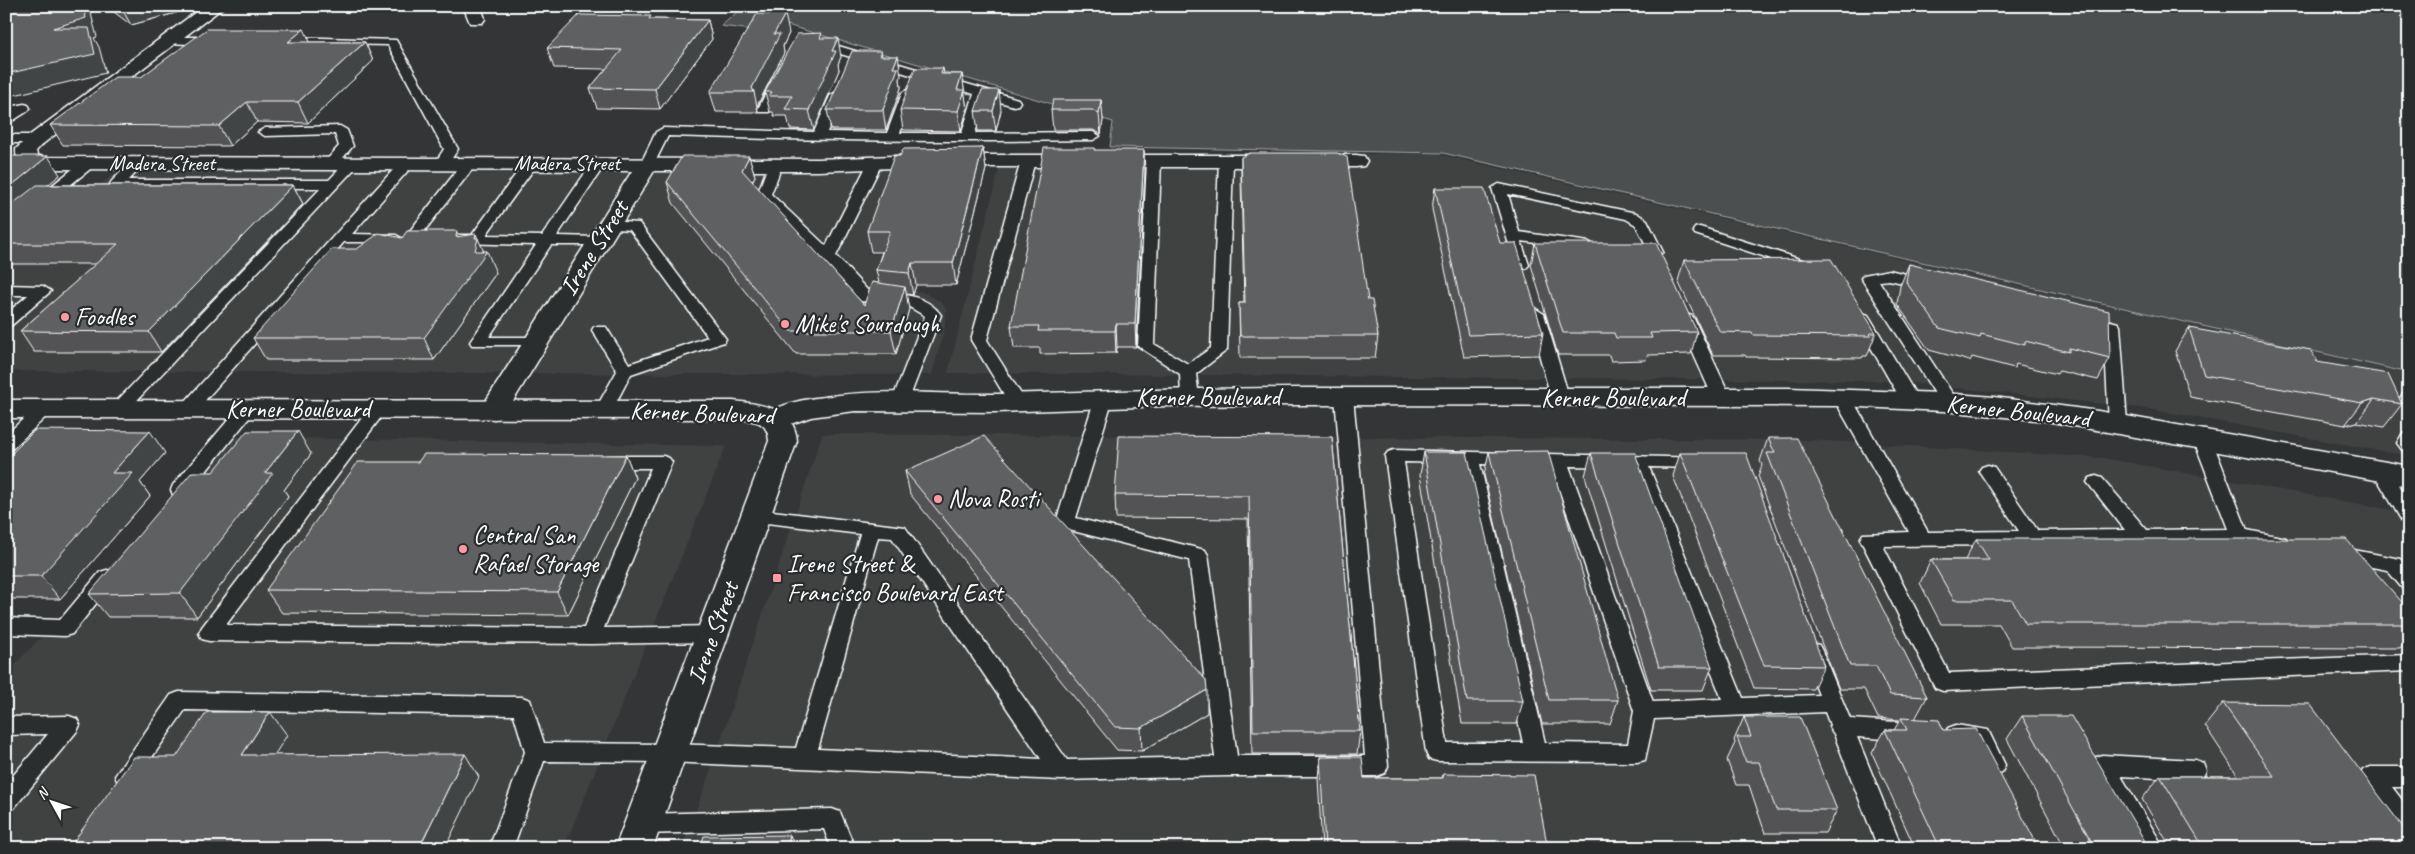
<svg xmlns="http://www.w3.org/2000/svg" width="2415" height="854" viewBox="0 0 2415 854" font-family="Caveat,sans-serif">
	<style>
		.built { fill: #404243 }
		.green { fill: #4c4f50; stroke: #a6a7a8 }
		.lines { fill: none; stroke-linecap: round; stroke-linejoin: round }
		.service-casing { stroke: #fff; stroke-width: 3 }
		.minor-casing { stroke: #fff; stroke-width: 3 }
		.tertiary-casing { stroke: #fff; stroke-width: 3 }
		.service { fill: #2a2d2e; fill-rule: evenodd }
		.minor { fill: #2a2d2e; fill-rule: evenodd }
		.tertiary { fill: #2a2d2e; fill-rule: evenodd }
		.wall { fill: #525354; stroke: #fff }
		.shaded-wall { fill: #424445; stroke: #fff }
		.building { fill: #5f6162; stroke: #fff }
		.poi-dot { fill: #ff9aa2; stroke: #2a2d2e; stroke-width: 2 }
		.labels { text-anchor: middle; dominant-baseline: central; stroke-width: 4.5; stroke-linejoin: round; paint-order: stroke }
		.far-street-label { font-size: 21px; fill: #fff; stroke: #2a2d2e }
		.street-label { font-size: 25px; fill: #fff; stroke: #2a2d2e }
		.poi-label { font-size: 25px; fill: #fff; stroke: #2a2d2e; text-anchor: start }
	</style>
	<rect width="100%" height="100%" fill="#333536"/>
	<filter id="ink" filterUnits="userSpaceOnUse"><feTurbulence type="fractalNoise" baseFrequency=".02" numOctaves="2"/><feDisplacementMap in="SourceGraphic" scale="10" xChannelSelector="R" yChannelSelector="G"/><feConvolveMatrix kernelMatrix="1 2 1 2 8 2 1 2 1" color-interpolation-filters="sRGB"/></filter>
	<g filter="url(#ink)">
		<!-- built -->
		<path class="built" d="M1003 153 1437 154 2409 374V456L2149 409 1892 381 948 373Z
			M899 166 868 254H887L876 287 923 292 941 302 946 309 945 327 932 375 6 371V258L118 171Z
			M822 434 1811 440 2103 458 2409 513V848H682L710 773Z
			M233 437 726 446 564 848H6V674Z"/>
		<!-- green -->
		<path class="green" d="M738 6H2409V373L1443 153 1110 147 1113 122 787 25 776 33 721 26 742 8Z"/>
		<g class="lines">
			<!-- service casing -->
			<g class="service-casing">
				<path id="service" d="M169 37H214L220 41 214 45 165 43 163 41Z
					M287 37 396 40 458 149 447 166 442 167 435 163 444 149 388 45 283 43 281 41Z
					M818 40 1018 99 1020 102 1018 105 1014 106 986 98 975 133 1093 132 1100 136 1093 140C951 142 810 141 668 136L653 166H643L641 163 656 132 663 128 814 132 830 96 836 92 842 96 827 132 887 133 902 93 908 89 914 93 900 133H962L974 94 814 46 812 44Z
					M778 77 784 81 770 109 769 112H759L758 109 772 81Z
					M24 104 28 105 30 108 28 111 6 125V108Z
					M340 126 347 130 353 146 336 166 331 167 324 163 339 146 335 134 265 136 258 132 265 128Z
					M6 135H37L44 139 37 143H6Z
					M1028 157 1035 161 987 340 1026 402 1023 406H1011L971 340 1021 161Z
					M1154 157 1161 161 1154 344 1188 364 1211 348 1219 161 1226 157 1233 161 1227 350 1196 374 1199 397 1196 401H1184L1181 397 1180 374 1138 346 1147 161Z
					M89 159 96 163 94 166 11 232 6 233V222L84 160Z
					M138 159 145 163 129 180H329L348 160 353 159 360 163 125 413H113L110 409 113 405 321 188 112 187 110 184 112 181 133 160Z
					M407 159 414 163 412 166 352 234 396 235 403 239 401 242H344L194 413H182L179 409 182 405 402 160Z
					M470 159 477 163 416 242H406L404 239 406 236 465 160Z
					M531 159 538 163 486 235 542 236 594 160 599 159 606 163 557 236 598 237 605 241 598 245H551L489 337H536L542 339 544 342 542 345H472L470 342 536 245 454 243 447 239 454 235H472L526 160Z
					M776 159 783 163 771 194 826 246 868 163 875 159 882 163 836 256 870 293C895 294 925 292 941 315L906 407H894L891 403 925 316 906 305 860 301 823 259 759 198 757 195 769 163Z
					M1499 184 1636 213 1647 220 1663 252 1656 256 1651 255 1636 225 1626 219 1508 194 1519 232 1589 242 1596 246 1589 250 1521 241 1529 265 1526 268H1516L1492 188Z
					M608 221 639 223 726 339 724 342 631 374 610 414H598L595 410 617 371 592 330 594 327H606L629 364 708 337 630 230 603 228 601 225 603 222Z
					M1700 227 1812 263 1815 266 1807 271 1802 269 1695 234 1693 231 1695 228Z
					M1889 270 1931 280 1934 283 1926 288 1889 280 1879 281 1958 402 1955 406H1943L1861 278 1864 275Z
					M6 285 43 286 51 291 12 325 6 327V314L28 295H6Z
					M1536 309 1544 314 1569 397 1566 401H1554L1551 397 1528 314Z
					M1862 313 1868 315 1870 318 1919 400 1916 404H1904L1901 400 1854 318 1856 315Z
					M1686 314 1692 316 1694 319 1731 398 1728 402H1716L1713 398 1678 319 1680 316Z
					M2088 315 2118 323 2120 326 2127 423 2124 427H2112L2109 423 2104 329 2082 323 2080 320 2082 317Z
					M1344 392 1350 393 1353 397 1388 766 1385 773 1377 776H1227L1061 780 669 762 544 761 513 848H489L525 752 514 715 185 710 134 783 126 786 118 783 115 776 171 695 179 692 522 697 530 700 544 743 669 744 796 748 860 534 749 521 747 516 749 511 756 509 905 527 1067 760 1215 757 1189 560 1065 529 1058 527 1056 522 1095 398 1098 394H1110L1113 398 1076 518 1205 550 1208 555 1237 756H1365L1335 397 1338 393ZM878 537 892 538 1041 759 818 749Z
					M2409 392V404L2403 403 2400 399 2403 393Z
					M1843 394 1849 395 1852 399 1928 532 2019 531 1979 471 1982 467 1988 465 1994 467 2038 531 2125 530 2087 482 2090 478 2096 476 2102 478 2147 530 2228 529 2193 438 2196 434 2202 432 2208 434 2211 438 2247 530 2286 538 2289 543 2286 548 2279 550 2240 543 1883 546 1949 673 2409 655V671L1943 691 1935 688 1860 539 1863 534 1909 532 1834 399 1837 395Z
					M44 403 50 405 53 409 50 413 12 449 6 451V435L38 405Z
					M247 403 253 405 256 409 253 413 187 495 180 496 173 495 171 490 173 485 241 405Z
					M378 403 384 405 387 409 384 413 226 625 584 628 651 468H607L601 466 598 462 601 458 607 456H663L669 458 672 462 604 628 713 626 720 628 723 634 720 640 713 642 591 644 209 641 202 639 199 633 202 627 372 405Z
					M2409 431V453L2403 451 2397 443 2403 433Z
					M1394 450 1706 458 1709 462 1706 466 1700 468 1649 467 1743 698 1819 695 1802 651 1805 645 1812 643 1819 645 1822 651 1850 719 1912 723 1920 726 1923 732 1920 738 1912 741 1857 737 1902 848H1878L1834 734 1829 727 1830 725 1825 712 1654 719 1645 760 1637 762 1437 761 1429 759 1426 752 1385 456 1388 452ZM1404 462 1462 463 1523 743H1447ZM1480 464 1551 465 1634 711 1628 744 1545 743ZM1569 466 1631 467 1722 699 1653 702Z
					M2382 466 2388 468 2409 500V523L2402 521 2373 472 2376 468Z
					M2339 547 2400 559 2409 569V590L2402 588 2387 570 2332 559 2329 554 2332 549Z
					M107 570 114 572 117 577 72 634 65 636 6 634V618L60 620 100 572Z
					M69 716 77 719 80 725 77 731 14 808 6 811V784L48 734 6 735V717Z
					M1956 725 1988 730 2005 765 2002 772 1994 775 1986 772 1973 745 1948 740 1945 734 1948 728Z
					M2102 755 2195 760 2203 763 2206 770 2203 777 2195 780 2121 776 2164 848H2139L2091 765 2094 758Z
					M2371 767H2409V787H2392L2409 809V837L2401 834 2363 784 2360 777 2363 770Z
					M832 809 840 812 855 848H831L824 829 643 834 635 831 631 824 635 817 643 814Z"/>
			</g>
			<!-- minor casing -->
			<g class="minor-casing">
				<path id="minor" d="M204 6H225L44 143 36 151 37 155 43 157 818 159 918 155H1356L1364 156 1367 161 1364 166 1356 167H918L818 171H654L504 416 494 419 484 416 480 410 632 171 41 169C27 166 15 165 16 149L30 135Z
					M463 6H481L485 19 482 23H470Z
					M1305 388H1788L1943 393 1994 397 2098 411 2409 466V486L2046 421 1943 411 1840 406 1305 405 1167 406 998 412 855 411 811 417 776 429 766 426 762 420C773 404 806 399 824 397 880 388 942 395 998 394 1101 392 1203 388 1305 388Z"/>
			</g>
			<!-- tertiary casing -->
			<g class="tertiary-casing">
				<path id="tertiary" d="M6 400 733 401C760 404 795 407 797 441L653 848H615L769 441C768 419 751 420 733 419L6 418Z"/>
			</g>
			<!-- service -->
			<use href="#service" class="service"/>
			<!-- minor -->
			<use href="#minor" class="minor"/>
			<!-- tertiary -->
			<use href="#tertiary" class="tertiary"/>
		</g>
		<!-- wall -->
		<path class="wall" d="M106 6H198V7L131 25Z
			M652 19 708 20 712 39 660 109 597 108 590 88 606 69 554 68 547 48Z
			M789 33 783 46 784 53 757 106 758 112H716L710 92Z
			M823 38 841 57 838 64 839 70 814 130 790 129 787 116H774L773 112H770L765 92Z
			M310 42H365L373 61 308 123 257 122 230 146 63 145 50 125 141 77Z
			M881 51 882 56 901 76 900 79 901 88 886 130H831L827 110Z
			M943 68 944 74H962L967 110 961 131 903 130 900 110Z
			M1101 100 1103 120 1101 134 1093 130H1053L1051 110Z
			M1001 110 996 131H978L975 111Z
			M983 148 986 169 956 285H916L913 295 906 294 909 309 896 354H796L673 203 667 182 749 156 755 176 752 182 864 305 879 283 876 270 882 252H871L867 231 900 156Z
			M1095 150 1145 171 1136 347H1117L1116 353 1040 354V348H1014L1011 326Z
			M6 156 60 175 47 185H293L303 204 161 352H34L20 331 96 264H6Z
			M1241 157 1368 300 1378 336 1375 358H1240L1239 303H1244L1241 178Z
			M1435 188 1543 333 1539 355 1464 357 1432 209Z
			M459 237 477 238 483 251 496 273 434 360H266L253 338 357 249 402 238Z
			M1535 243 1697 332 1691 354 1647 355 1646 360 1611 361 1609 355H1558L1531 265Z
			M1684 260 1876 333 1867 356H1863L1862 358 1746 357 1745 355H1713L1678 281Z
			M1909 264 2110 358 2098 380 2059 371 2057 374 2016 364 2014 368 1972 357 1970 361 1929 350 1897 304 1900 286Z
			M2189 328 2317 362 2402 404 2384 427 2357 422 2345 425 2190 397 2175 351Z
			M1332 437 1360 731 1357 754H1252L1248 519 1116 518 1115 495Z
			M1768 438 1927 697 1915 719 1943 730 2039 848H1915L1872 753 1885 730H1894L1900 720 1878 718 1864 689H1839L1758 476 1762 465 1760 461Z
			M1424 452 1523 701 1517 724H1462L1420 475Z
			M1489 452 1618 700 1610 724H1542L1484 475Z
			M165 453 140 482 150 496 60 599H6V459Z
			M1591 453 1712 667 1703 690H1651L1585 476Z
			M1680 453 1824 666 1813 689 1754 688 1673 476Z
			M311 454 284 490 288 496 197 617H108L89 594 213 472Z
			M626 455 635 478 568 615 282 613 266 590 418 462Z
			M905 471 1207 713 1142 751 1117 750 910 494Z
			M1976 539 2409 610V638L2400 648 2012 647 1999 624H1941L1920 583 1931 560H1965Z
			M2223 703 2409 848H2171L2142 799 2160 776H2238L2205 726Z
			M2022 716 2149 848H2065L2007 739Z
			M1744 717 1837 810 1825 833H1765L1749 785H1736L1727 760 1735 743 1734 740Z
			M1320 757 1364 778H1442L1443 774 1551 848H1322L1318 778Z"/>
		<!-- shaded-wall -->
		<path class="shaded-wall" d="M83 6H89L97 37 94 38 99 47 106 73 6 97V74L53 28Z
			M122 6H198V7L131 25 121 7Z
			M785 14 789 33 783 46 784 53 757 106 754 92 752 88 774 34Z
			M708 20 712 39 660 109 655 89Z
			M304 29 313 48 288 42Z
			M838 38 841 57 838 64 839 70 814 130 809 110 832 51Z
			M365 42 373 61 308 123 298 102Z
			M898 56 901 76 900 79 901 88 886 130 883 110 893 68Z
			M962 74 967 110 961 131 958 111 957 90Z
			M999 90 1001 110 996 131 993 111Z
			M1101 100 1103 120 1101 134 1099 114Z
			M247 102 257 122 230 146 219 126Z
			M983 148 986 169 956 285 953 263Z
			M1144 150 1145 171 1136 347 1135 324Z
			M48 156 60 175 6 219V190Z
			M749 156 755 176 747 191 742 170Z
			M293 185 303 204 161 352 149 332Z
			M476 234 485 254 487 251 496 273 434 360 424 338 475 238Z
			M912 263 916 285 913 295 909 273Z
			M905 287 909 309 896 354 891 331Z
			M1116 324 1117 347 1116 353 1115 331Z
			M2374 399 2357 422 2345 425 2362 403Z
			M150 431 165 453 140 482 150 496 60 599 41 576 112 473Z
			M298 431 311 454 284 490 288 496 197 617 180 593 265 473Z
			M626 455 635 478 568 615 557 592Z
			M1207 690V713L1142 751 1141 728Z
			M270 712 287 735 260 778 242 755Z
			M465 754 479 777 445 848H419Z
			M790 835 795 848H787Z"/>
		<!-- building -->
		<path class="building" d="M6 6H83L86 18 53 28H89L95 54 6 74Z
			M757 14H785L774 34H780L752 88 754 92H710Z
			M579 15 651 16 649 19 708 20 655 89 590 88 622 50 547 48Z
			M207 29H304L288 42H365L298 102H247L219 126 50 125 115 77H141Z
			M822 33 820 38H838L832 51H836L809 110 785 109 792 96H769L772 92H765L797 34Z
			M852 51H881L879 56H898L893 68H898L883 110H827Z
			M915 68H943L941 74H962L957 90H965L958 111 900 110Z
			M982 90H999L993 111H975Z
			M1053 100H1101L1099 114 1092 110H1051Z
			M983 148 953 263H912L909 273 876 270 890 231H867L894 156H900L903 149Z
			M1044 148H1095L1094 150H1144L1135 324H1116L1115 331H1038L1039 326H1011Z
			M1250 153H1337L1347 157 1368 300H1372L1378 336H1240L1239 303H1245L1241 157Z
			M6 156H48L6 190Z
			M682 156H749L742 170 864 305 872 282 905 287 891 331H790L667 182Z
			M37 185H293L149 332 20 331 118 244H6V209Z
			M1435 188H1484L1500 243H1516L1543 333 1468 335Z
			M407 231H457L456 237 476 234 475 238H478L475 251H487L424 338H253L332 249H357L379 233 402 238Z
			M1535 243H1656L1697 332 1650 333 1652 338H1616L1614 333H1563Z
			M1831 259 1876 333H1870L1871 336 1753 335 1752 333 1720 332 1684 260Z
			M1909 264 2109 311 2110 358 2069 348V352L2025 341V345L1981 334 1980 338 1939 328 1906 282Z
			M2189 328 2311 350 2317 362 2388 374 2402 404 2374 399 2362 403 2204 375Z
			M35 430 150 431 112 473H133L41 576H6V459Z
			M247 431H298L265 473H273L180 593 89 594 192 472H213Z
			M984 436 1206 680 1207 690 1141 728 1115 727 905 471Z
			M1119 436 1332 437 1360 731H1253L1249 496 1115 495Z
			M1768 438H1797L1927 697 1890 695 1876 666H1850L1767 453H1775Z
			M1548 451 1618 700H1549L1489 452Z
			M1424 452H1467L1523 701H1467Z
			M1591 453H1635L1712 667H1659Z
			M1680 453H1746L1824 666 1764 665Z
			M424 454 626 455 557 592 266 590 358 462H418Z
			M1976 539H2346L2409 610V624H2026L2012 600H1954L1931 560H1989Z
			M2223 703 2310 704 2409 835V848H2204L2160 776H2274Z
			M207 712H270L242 755 465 754 419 848H69L134 757H176Z
			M2022 716H2071L2149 848H2095Z
			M1744 717H1800L1837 810H1776L1759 762H1746L1737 737H1751Z
			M1901 718 1939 720 1943 730 1976 729 2039 848H1940L1885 730H1907Z
			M1320 757H1362L1364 778H1443V774L1534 775 1547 844 1551 845V848H1325Z
			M790 835 787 848H700L704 836Z"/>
	</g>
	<!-- markers -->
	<g class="poi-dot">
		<circle cx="65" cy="317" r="5"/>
		<circle cx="785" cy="324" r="5"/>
		<circle cx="938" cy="499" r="5"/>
		<circle cx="463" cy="549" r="5"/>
		<rect x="772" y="573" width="10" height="10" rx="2.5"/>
	</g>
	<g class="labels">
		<!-- far-street labels -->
		<g class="far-street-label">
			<text x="162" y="163">Madera Street</text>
			<text x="567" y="163">Madera Street</text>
		</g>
		<!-- street labels -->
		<g class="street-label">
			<text transform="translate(594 248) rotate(-58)">Irene Street</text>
			<text x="1208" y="397">Kerner Boulevard</text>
			<text x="1613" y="398">Kerner Boulevard</text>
			<text x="298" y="409">Kerner Boulevard</text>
			<text transform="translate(2018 411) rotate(6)">Kerner Boulevard</text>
			<text transform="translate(702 413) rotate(2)">Kerner Boulevard</text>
			<text transform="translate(713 633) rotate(-70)">Irene Street</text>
		</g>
		<!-- poi labels -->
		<g class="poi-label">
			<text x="75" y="317">Foodles</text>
			<text x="795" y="324">Mike's Sourdough</text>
			<text x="948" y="499">Nova Rosti</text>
			<text x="473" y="535">Central San<tspan x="473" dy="29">Rafael Storage</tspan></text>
			<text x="787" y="564">Irene Street &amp;<tspan x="787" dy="29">Francisco Boulevard East</tspan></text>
		</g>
	</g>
	<!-- margin -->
	<rect width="2415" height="854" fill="none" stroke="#2a2d2e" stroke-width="25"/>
	<rect x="12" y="12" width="2390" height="829" fill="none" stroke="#fff" stroke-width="2" filter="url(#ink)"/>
	<!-- north arrow -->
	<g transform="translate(52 802) rotate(310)" stroke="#2a2d2e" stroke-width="4" paint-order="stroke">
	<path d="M0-4L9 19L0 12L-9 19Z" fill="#ffffff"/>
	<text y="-8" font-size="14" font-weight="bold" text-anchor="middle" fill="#ffffff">N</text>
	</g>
</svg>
